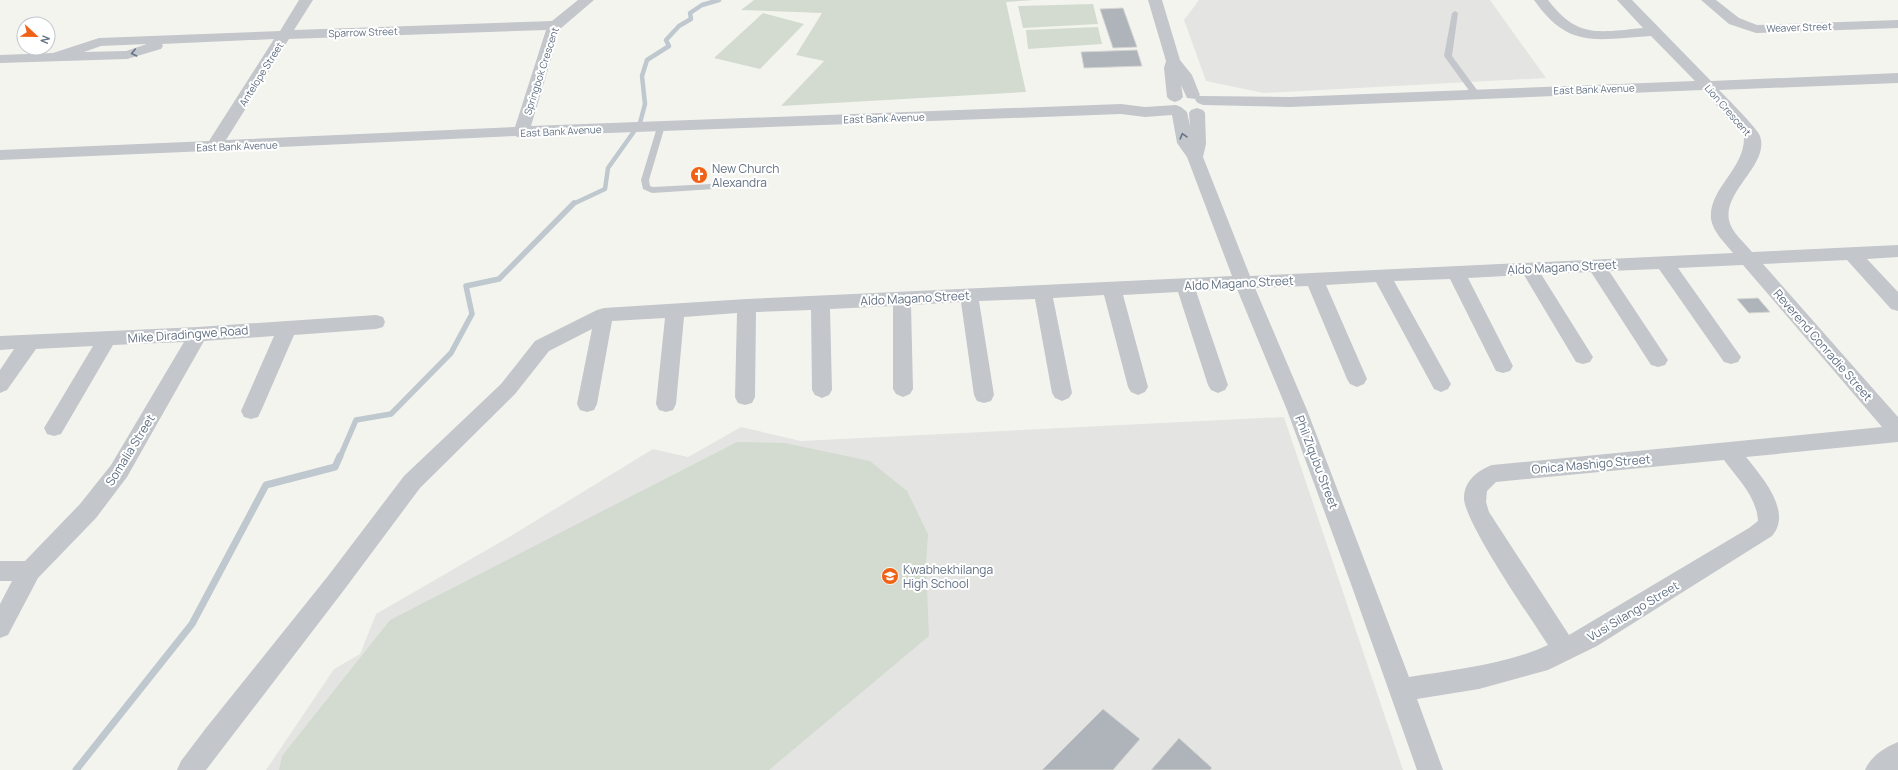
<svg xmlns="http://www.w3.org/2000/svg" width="1898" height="770" viewBox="0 0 1898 770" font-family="Manrope,sans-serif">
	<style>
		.built { fill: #e4e5e3 }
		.green { fill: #d3dbd0 }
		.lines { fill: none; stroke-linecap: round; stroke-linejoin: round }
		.stream-far2 { stroke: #bec8ce; stroke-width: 4.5 }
		.stream-far1 { stroke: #bec8ce; stroke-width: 5.5 }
		.stream { stroke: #bec8ce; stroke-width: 7 }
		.building { fill: #aeb4ba; stroke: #d5d5d2 }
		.lane { fill: #c3c6ca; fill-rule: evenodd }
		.street { fill: #c3c6ca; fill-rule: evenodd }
		.oneway { stroke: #667487 }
		.labels { text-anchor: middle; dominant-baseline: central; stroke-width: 4; stroke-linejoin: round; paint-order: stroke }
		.far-street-label { font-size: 10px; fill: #617083; stroke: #fff }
		.poi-label { font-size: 12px; fill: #617083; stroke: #fff; text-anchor: start }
		.street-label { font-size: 12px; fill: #617083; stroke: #fff }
	</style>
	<rect width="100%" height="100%" fill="#f4f4ef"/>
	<!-- built -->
	<path class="built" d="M1199 0H1490L1546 78 1263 93 1206 81 1184 20Z
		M1284 417 1403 770H266L334 669 360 654 376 614 509 537 653 449 688 457 741 427 801 441Z"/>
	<!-- green -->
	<path class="green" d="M754 0H1034L1006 2 1026 92 781 106 824 61 796 55 822 13 741 10Z
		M1093 4 1098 24 1023 28 1018 6Z
		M763 13 804 24 760 69 714 58Z
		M1098 27 1102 44 1028 49 1026 30Z
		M737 442 785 443 870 461 907 491 928 534 926 564 929 636 769 770H279L282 756 390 620Z"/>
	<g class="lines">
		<!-- stream-far2 -->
		<path class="stream-far2" d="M573 204 605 189 608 168 640 123 645 104 642 76 647 60 669 46 666 40 679 26 691 19 690 13 702 5 719 0"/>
		<!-- stream-far1 -->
		<path class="stream-far1" d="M340 457 356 420 391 414 451 353 472 314 466 286 499 279 574 203"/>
		<!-- stream -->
		<path class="stream" d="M76 770 192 624 266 485 335 467 340 456"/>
	</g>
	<!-- building -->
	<path class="building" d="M1123 8 1137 47 1113 48 1100 9Z
		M1137 50 1142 66 1084 68 1081 52Z
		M1758 298 1770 312 1749 313 1737 299Z
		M1103 709 1140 739 1113 770H1042Z
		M1179 738 1212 768 1210 770H1151Z"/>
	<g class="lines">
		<!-- lane -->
		<path class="lane" d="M1455 11 1458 13 1452 56 1480 94 1479 96H1473L1444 56 1452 13Z
			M658 124H661L665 126 649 180 650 186 653 187 711 184 714 185V189L652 193 643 189 641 180Z"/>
		<!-- street -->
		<path class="street" d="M299 0H313L294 30 552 21 578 0H594L560 29 531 126 1121 104 1145 107 1176 105 1181 107 1187 112 1190 126 1189 113 1191 110 1197 108 1203 110 1205 113 1206 144 1203 157 1250 276 1733 253C1725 243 1713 232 1711 219 1708 189 1745 169 1744 137L1703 90 1290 107 1203 105 1198 103 1195 100 1196 99 1187 98 1181 85 1183 97 1180 100 1175 102 1170 100 1167 97 1164 68 1166 61 1148 0H1162L1180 60 1192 75 1200 95 1199 96 1290 97 1695 81 1651 36C1597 39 1569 50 1534 0H1548C1578 39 1598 32 1643 28L1617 0H1632L1711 81 1898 73V83L1719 90C1727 98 1757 128 1760 136 1770 164 1723 191 1729 220 1731 232 1745 243 1752 252L1898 245V257L1867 259 1898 292V311L1891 309 1847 260 1763 264 1898 417V442L1746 457C1762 477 1793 512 1772 536L1597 646 1548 670 1479 689 1417 699 1443 770H1417L1351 584 1287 410 1237 289 1196 291 1228 385 1225 390 1218 393 1211 390 1208 385 1178 292 1123 295 1148 387 1145 392 1138 395 1131 392 1128 387 1104 295 1053 298 1072 393 1069 398 1062 401 1055 398 1052 393 1035 299 979 301 994 395 991 401 984 403 977 401 974 395 961 302 911 305 913 389 910 394 903 397 896 394 893 389V306L830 309 832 390 829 395 822 398 815 395 812 390 811 310 756 312 755 397 752 403 745 405 738 403 735 397 737 313 684 317 676 404 673 410 666 412 659 410 656 404 665 318 612 321 597 404 594 410 587 412 580 410 577 404 592 329 549 351 515 394 420 488 344 590 206 770H177L181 761 206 728 328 576 404 476 501 384 535 341 597 310 604 308 747 299 1232 276 1187 157 1177 143 1172 115 1145 117 1121 114 527 136 521 138 515 136 219 150 213 152 207 151 0 160V150L209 141 274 39 162 44 163 46 161 49 127 59 0 63V55L53 53 99 38 280 31ZM546 30 515 127 226 140 289 39ZM147 44 126 51 84 52 101 46ZM1743 265 1882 427 1492 465C1478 470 1464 481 1464 498 1464 522 1532 620 1548 645 1508 664 1453 670 1409 677L1307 410 1255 288 1308 286 1347 379 1350 384 1357 387 1364 384 1367 379 1326 285 1376 282 1434 389 1441 392 1448 389 1451 384 1394 281 1450 279 1496 371 1503 373 1510 371 1513 366 1468 278 1524 275 1576 362 1583 364 1590 362 1593 357 1541 274 1591 272 1651 365 1658 367 1665 365 1668 360 1609 271 1659 269 1724 362 1731 364 1738 362 1741 357 1678 268ZM1724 460C1737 478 1757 497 1758 521L1749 528 1569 635 1489 512 1486 502 1487 491 1496 482Z
			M1701 0H1716L1739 18 1757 25 1898 20V28L1756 33 1729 24Z
			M376 315 383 317 385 322 383 327 376 329 294 335 261 411 258 417 251 419 244 417 241 411 274 336 204 341 127 477 96 518 38 578 8 635 0 638V604L12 581H0V561H25L80 504 111 465 184 342 113 345 61 434 54 436 47 434 44 428 93 346 36 349 7 390 0 393V370L14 349 0 350V336L198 327Z
			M1898 742V770H1865C1871 756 1884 748 1898 742Z"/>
	</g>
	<!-- one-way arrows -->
	<defs><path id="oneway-chevron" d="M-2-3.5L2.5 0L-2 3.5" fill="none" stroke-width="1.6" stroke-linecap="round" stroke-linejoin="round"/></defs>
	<g class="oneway">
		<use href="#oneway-chevron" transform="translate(134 53) rotate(168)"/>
		<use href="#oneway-chevron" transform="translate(1183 136) rotate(-106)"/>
	</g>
	<!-- icons -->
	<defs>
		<g id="church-disc" transform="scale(0.9)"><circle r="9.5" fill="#ef6215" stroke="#fff"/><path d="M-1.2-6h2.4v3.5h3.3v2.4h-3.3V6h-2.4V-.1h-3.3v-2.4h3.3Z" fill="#fff"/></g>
		<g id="school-disc" transform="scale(0.9)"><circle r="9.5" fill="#ef6215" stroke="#fff"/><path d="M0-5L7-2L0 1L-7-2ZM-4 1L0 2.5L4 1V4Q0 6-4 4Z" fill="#fff"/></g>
	</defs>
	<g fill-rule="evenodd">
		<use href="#church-disc" x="699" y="175"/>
		<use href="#school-disc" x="890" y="576"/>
	</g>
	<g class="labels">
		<!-- far-street labels -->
		<g class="far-street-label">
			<text transform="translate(1799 27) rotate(-2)">Weaver Street</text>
			<text transform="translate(363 32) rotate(-2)">Sparrow Street</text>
			<text transform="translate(541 71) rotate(-72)">Springbok Crescent</text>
			<text transform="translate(261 74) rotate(-58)">Antelope Street</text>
			<text transform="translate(1594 89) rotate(-2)">East Bank Avenue</text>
			<text transform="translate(1728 110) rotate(49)">Lion Crescent</text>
			<text transform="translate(884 118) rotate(-2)">East Bank Avenue</text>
			<text transform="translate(561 131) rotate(-3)">East Bank Avenue</text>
			<text transform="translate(237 146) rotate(-2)">East Bank Avenue</text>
		</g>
		<!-- poi labels -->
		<g class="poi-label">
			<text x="712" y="168">New Church<tspan x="712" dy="14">Alexandra</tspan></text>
			<text x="903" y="569">Kwabhekhilanga<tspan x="903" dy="14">High School</tspan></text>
		</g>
		<!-- street labels -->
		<g class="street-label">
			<text transform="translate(1562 267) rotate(-3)">Aldo Magano Street</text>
			<text transform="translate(1239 283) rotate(-3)">Aldo Magano Street</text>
			<text transform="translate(915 298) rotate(-3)">Aldo Magano Street</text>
			<text transform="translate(188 334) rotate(-4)">Mike Diradingwe Road</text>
			<text transform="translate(1823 345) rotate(49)">Reverend Conradie Street</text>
			<text transform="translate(130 450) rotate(-58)">Somalia Street</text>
			<text transform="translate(1317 462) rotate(69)">Phil Ziqubu Street</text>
			<text transform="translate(1591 464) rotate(-5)">Onica Mashigo Street</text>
			<text transform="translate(1633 611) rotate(-31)">Vusi Silango Street</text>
		</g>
	</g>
	<!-- north arrow -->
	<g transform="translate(36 36) rotate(112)"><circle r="19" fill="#ffffff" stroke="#c0c6cd"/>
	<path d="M0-3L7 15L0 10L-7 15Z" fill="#ef6215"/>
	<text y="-6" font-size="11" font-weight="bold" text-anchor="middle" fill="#617083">N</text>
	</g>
</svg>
